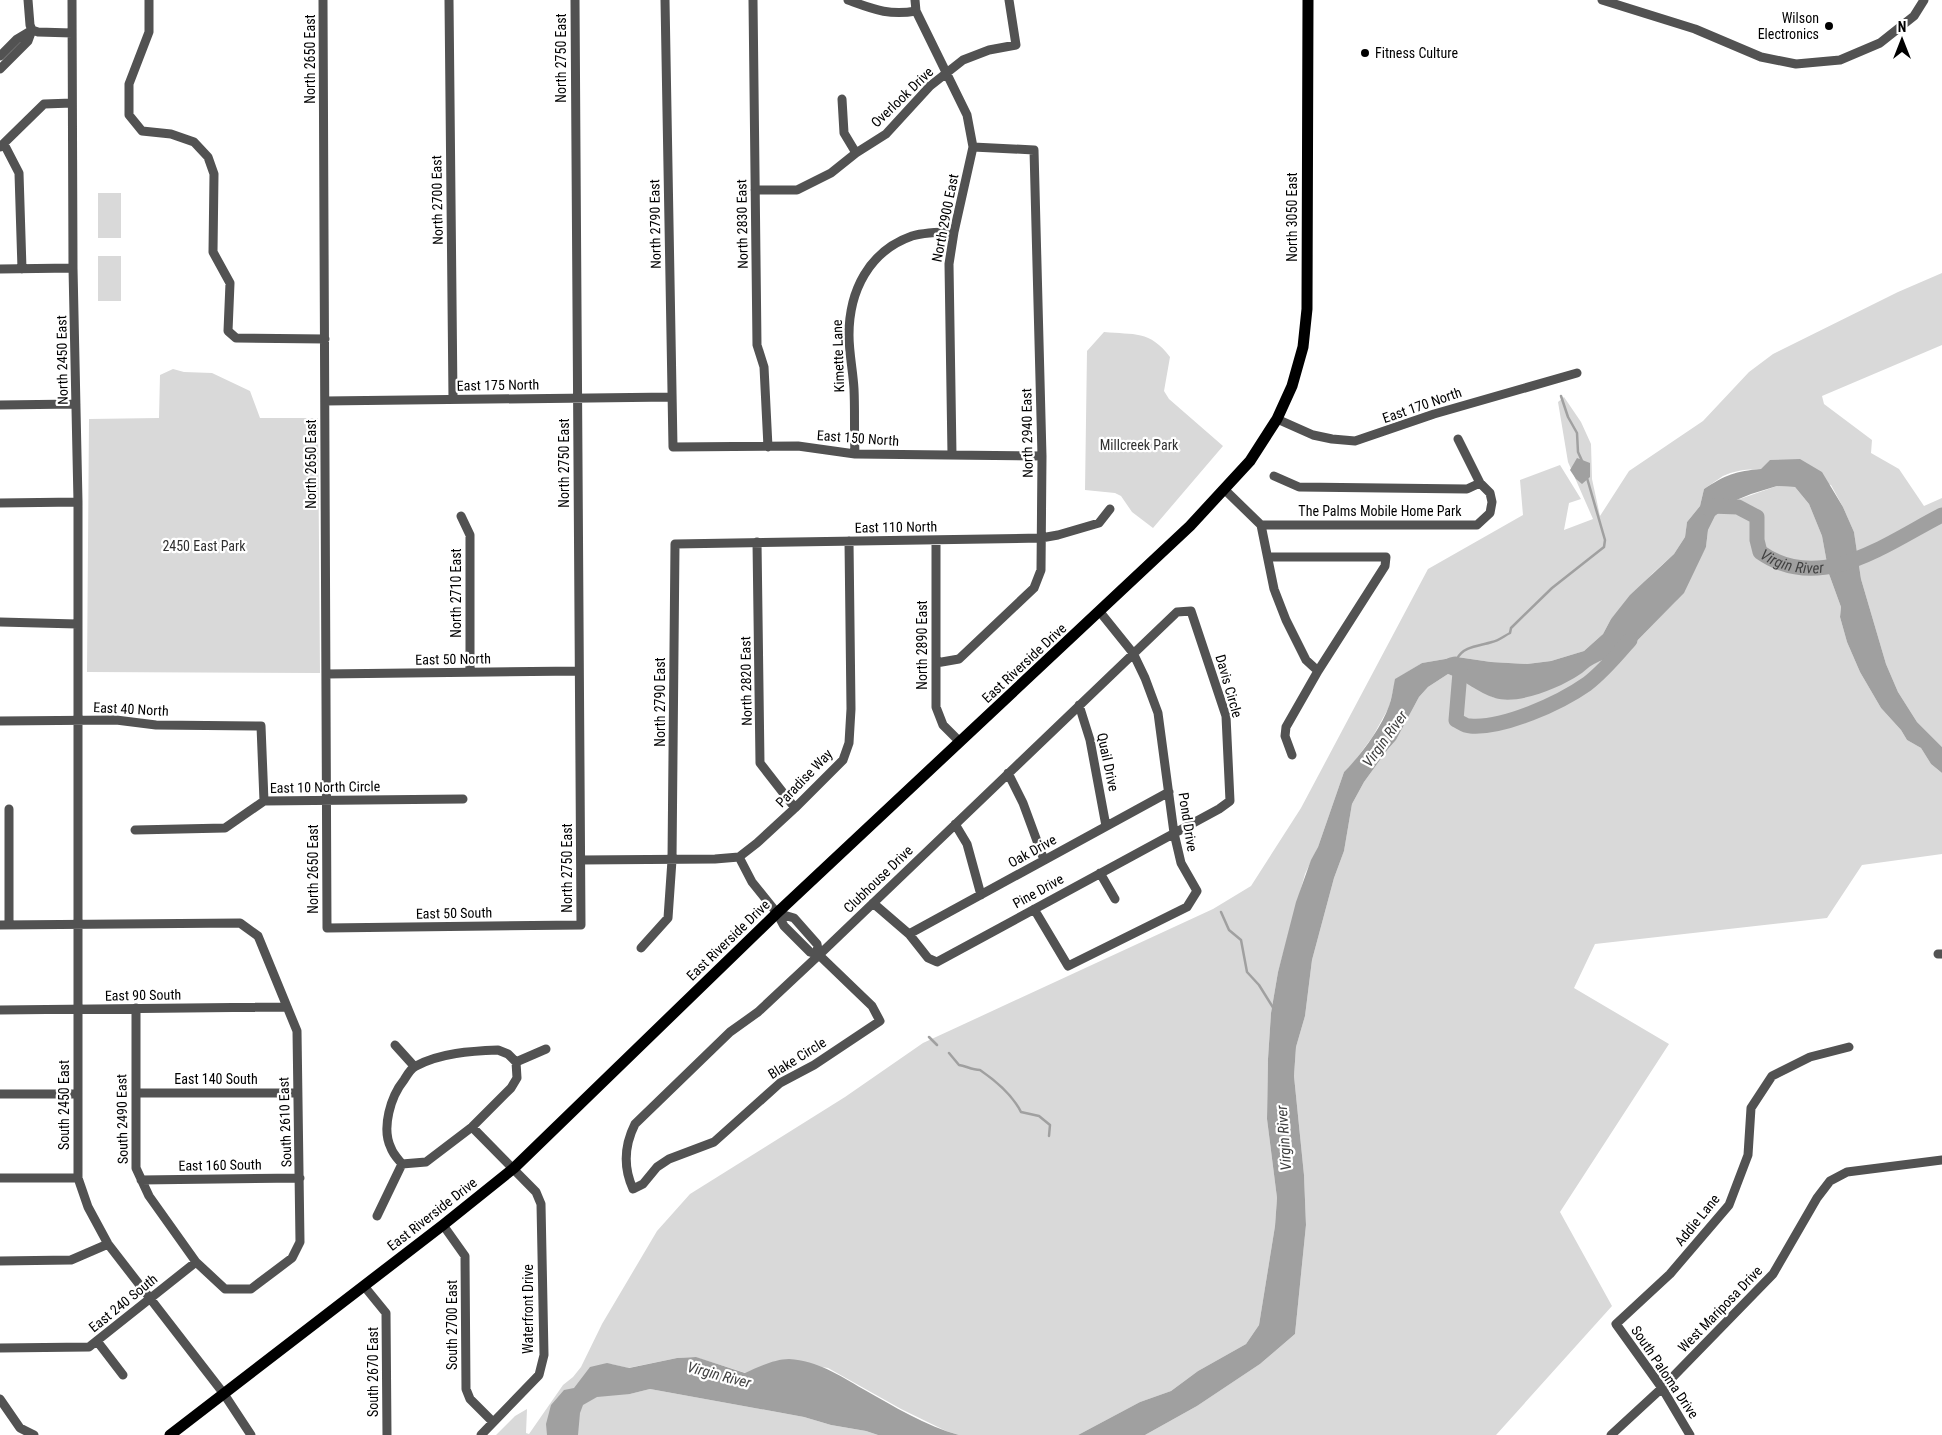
<svg xmlns="http://www.w3.org/2000/svg" width="1942" height="1435" viewBox="0 0 1942 1435" font-family="'Roboto Condensed',sans-serif">
	<style>
		.green { fill: #d9d9d9 }
		.water { fill: #a0a0a0 }
		.lines { fill: none; stroke-linecap: round; stroke-linejoin: round }
		.stream { stroke: #a0a0a0; stroke-width: 2.5 }
		.river { stroke: #a0a0a0; stroke-width: 15 }
		.minor { stroke: #525252; stroke-width: 9 }
		.major { stroke: #000; stroke-width: 11 }
		.poi-dot { fill: #000; stroke: #fff; stroke-width: 2 }
		.labels { text-anchor: middle; dominant-baseline: central; stroke-width: 4.5; stroke-linejoin: round; paint-order: stroke }
		.poi-label { font-size: 14px; fill: #000; stroke: #fff; text-anchor: end }
		.street-label { font-size: 14px; fill: #000; stroke: #fff }
		.park-label { font-size: 14px; fill: #303030; stroke: #fff }
		.water-label { font-size: 15px; font-style: italic; fill: #414141; stroke: #fff }
	</style>
	<rect width="100%" height="100%" fill="#fff"/>
	<!-- green -->
	<path class="green" d="M98 193H121V238H98Z
		M98 256H121V301H98Z
		M1942 273V345L1822 396 1824 404 1872 440 1871 453 1899 469 1924 506 1942 498V747L1917 722 1898 692 1886 664 1861 579 1854 532 1843 507 1831 485C1798 477 1756 460 1723 476 1717 480 1710 485 1704 489L1700 506 1687 522 1685 537 1674 554 1653 573 1611 619 1603 634 1584 651 1551 661 1527 664 1491 662 1457 657 1422 663 1396 679 1389 707 1373 736 1354 762 1344 772 1318 847 1305 874 1278 972 1271 1013 1268 1059 1267 1119 1277 1198 1275 1226 1259 1325 1246 1344 1198 1371 1171 1391 1140 1402 1078 1435H959L946 1431 901 1409 828 1368 780 1360 746 1373 695 1357 677 1358 628 1368 611 1364 630 1394 650 1389 804 1417 831 1425 866 1431 878 1435H496L515 1416 527 1409 526 1433 529 1434 563 1385 573 1377 581 1367 602 1324 657 1231 690 1194 845 1097 923 1043 1213 909 1251 886 1301 808 1428 569 1523 515 1520 480 1560 465 1581 499 1569 503 1564 530 1593 519 1568 462 1558 402 1564 397 1581 422 1591 444 1592 479 1600 516 1629 471 1703 421 1749 372 1773 354 1898 292Z
		M1104 332C1134 335 1150 330 1170 357L1164 391 1169 399 1223 446 1153 528 1132 512 1121 496 1115 493 1085 490 1087 351Z
		M173 369 184 372 212 373 250 391 260 418H318L320 673 87 672 89 419 159 418 160 375Z
		M1777 486 1795 487 1809 504 1822 536 1829 574 1841 607 1840 617 1847 642 1860 672 1881 708 1901 730 1907 740 1921 748 1931 764 1942 773V854L1862 865 1827 918 1595 944 1574 988 1669 1044 1560 1212 1612 1306 1496 1435H1145L1197 1406 1260 1364 1295 1334 1306 1225 1304 1175 1294 1076 1296 1047 1305 1016 1312 960 1334 878 1344 851 1352 804 1364 782 1388 749 1396 740 1419 697 1428 687 1448 674C1464 679 1479 691 1495 698L1579 675 1592 664 1619 655 1629 649 1676 601 1706 547 1708 530 1715 516 1734 501Z"/>
	<!-- water -->
	<path class="water" d="M1577 458 1590 463V477L1582 484 1576 479 1570 470Z
		M1800 459 1822 472 1843 507 1854 532 1861 579 1886 664 1898 692 1917 722 1942 747V773L1931 764 1921 748 1907 740 1901 730 1881 708 1860 672 1847 642 1840 617 1841 607 1829 574 1822 536 1809 504 1795 487 1777 486 1751 494 1734 501 1715 516 1708 530 1706 547 1684 593 1629 649C1618 656 1605 658 1594 664 1588 667 1584 672 1579 675 1559 688 1519 705 1495 698 1478 693 1465 680 1448 674L1428 687 1419 697 1396 740 1388 749 1364 782 1352 804 1344 851 1334 878 1312 960 1305 1016 1296 1047 1294 1076 1304 1175 1306 1225 1295 1334 1260 1364 1197 1406 1145 1435H1078L1140 1402 1171 1391 1198 1371 1246 1344 1259 1325 1275 1226 1277 1198 1267 1119 1268 1059 1271 1013 1278 972 1296 902 1311 860 1318 847 1344 772C1361 755 1381 728 1389 706 1392 698 1393 688 1395 679L1422 663 1457 657 1491 662 1527 664 1551 661 1584 651 1603 634 1611 619 1630 595 1674 554 1685 537 1687 522 1700 506 1704 489C1725 475 1736 471 1761 469L1770 460Z
		M696 1357 745 1373C758 1367 775 1359 789 1359 818 1361 839 1375 863 1389 893 1406 926 1426 959 1435H878L866 1431 831 1425 804 1417 650 1389 630 1394 597 1397 583 1405 580 1413 578 1435H547L546 1424 551 1405 564 1390 574 1388 590 1367 607 1363 629 1368 677 1358Z"/>
	<g class="lines">
		<!-- stream -->
		<path class="stream" d="M1561 396 1568 417 1577 433 1578 452 1583 463
			M1457 659C1463 646 1480 646 1492 642 1498 641 1504 636 1510 633L1511 628 1552 588 1604 547 1605 540 1587 478
			M1221 912 1229 930 1241 940 1247 972 1259 985 1274 1009
			M929 1037 937 1045
			M949 1053 959 1065C966 1066 972 1070 980 1070 996 1081 1012 1094 1021 1112L1039 1116 1050 1125 1049 1136"/>
		<!-- river -->
		<g class="river">
			<path id="s1" d="M1709 509 1711 506 1738 507 1757 517V540L1760 552C1821 595 1887 543 1942 515"/>
			<path d="M1451 665 1455 664 1460 672 1456 720C1460 722 1465 726 1470 726 1503 729 1560 703 1587 684 1603 672 1617 655 1630 640"/>
		</g>
		<!-- minor -->
		<path class="minor" d="M28 0 30 25 32 30
			M72 0 73 268 78 502V1178L88 1207 108 1244 224 1394 251 1435
			M149 0V32L129 84V115L142 131 171 134 194 142 208 157 214 174 213 252 230 283 228 331 236 338 325 339
			M323 0 327 928 581 925 575 0
			M449 0 453 399
			M665 0 673 447 798 446 855 454 1042 456
			M753 0 757 345 764 367 768 447
			M848 0C873 9 889 16 916 11
			M915 0 916 11 967 115 973 147 954 232 949 264 952 455
			M1602 0 1695 29 1761 57 1796 64 1840 60 1880 43 1914 16 1924 0
			M32 30 38 32 72 33
			M0 56 17 39 32 30
			M0 69 28 41 32 30
			M842 99 844 133 856 153
			M4 144 19 173 22 269
			M0 147 44 104 72 103
			M755 190H797L831 173 856 153 886 134 930 86 963 60 989 50 1016 45 1009 0
			M0 269 73 268
			M325 401 672 397
			M0 405 76 404
			M1277 419 1313 435 1332 439 1355 441 1434 414 1577 373
			M855 454C854 432 855 410 854 389 853 371 849 353 849 335 849 291 869 251 912 236 925 232 940 232 954 232
			M1274 476 1299 487 1467 489 1480 483
			M1224 489 1261 525 1274 589 1286 620 1306 660 1318 671
			M0 503 78 502
			M461 516 470 535V672
			M1261 525H1477L1490 513 1492 502 1490 493 1480 483 1458 439
			M936 540V707L943 725 960 742
			M757 542 760 763 795 808
			M1268 557H1386L1385 566 1318 671 1286 727 1285 736 1292 755
			M0 622 77 624
			M936 663 959 659 1034 588 1041 570 1042 456 1034 150 973 147
			M326 674 579 671
			M1079 705 1090 740 1106 826
			M0 721 116 720 156 725 261 726 264 801
			M1008 773 1023 803 1044 860
			M955 824 967 844 981 895
			M135 830 225 828 264 801 463 799
			M739 857 752 882 777 913 784 926 810 952 819 955 872 1006 880 1021 814 1065 780 1083 714 1142 669 1159 657 1167 643 1184 633 1189C623 1167 624 1146 635 1124L730 1032 758 1012 819 955 1177 612 1191 611 1226 716 1230 801 1219 809 937 962 928 958 909 934 873 903
			M581 860 715 859 739 857 757 843 795 808 843 760 849 743 851 709 849 541
			M1100 873 1115 899
			M1034 909 1068 966 1187 907 1197 891 1181 863 1174 833 1158 713 1145 678 1133 653 1100 612
			M777 913 794 918 817 944 819 955
			M0 925 240 923 258 936 297 1031 300 1242 292 1258 251 1289H225L196 1262 149 1196 136 1168V1008
			M9 925V809
			M909 934 1169 792
			M641 948 668 918 672 860 675 544 1041 538 1058 535 1099 523 1110 509
			M1938 954H1942
			M0 1010 287 1007
			M395 1045 414 1066
			M498 1050 508 1054 516 1062 517 1078 511 1088 472 1127 426 1162 402 1164C398 1159 393 1154 391 1148 381 1128 391 1096 404 1080 407 1075 411 1068 416 1066 440 1053 471 1051 498 1050Z
			M516 1062 546 1049
			M136 1093H297
			M0 1094H77
			M472 1127 536 1192 541 1204 544 1355 539 1375 481 1435
			M0 1178H78
			M141 1180 300 1178
			M377 1216 402 1164
			M443 1225 465 1256 466 1389 470 1399 493 1422
			M0 1261 71 1260 108 1244
			M364 1286 386 1313 387 1435
			M97 1341 123 1375
			M0 1348 89 1347 196 1262
			M0 1399 20 1428 34 1435
			M1611 1435 1662 1388 1773 1274 1817 1198 1830 1181 1847 1172 1942 1160
			M1690 1435 1662 1388 1616 1324 1670 1274 1729 1205 1748 1155 1751 1108 1772 1076 1810 1057 1849 1047"/>
		<!-- major -->
		<path class="major" d="M170 1435 443 1225 514 1168 777 913 1190 526 1250 461 1277 419 1292 386 1303 347 1307 309 1308 0"/>
	</g>
	<!-- markers -->
	<g class="poi-dot">
		<circle cx="1829" cy="26" r="5"/>
		<circle cx="1365" cy="53" r="5"/>
	</g>
	<g class="labels">
		<!-- poi labels -->
		<g class="poi-label">
			<text x="1819" y="18">Wilson<tspan x="1819" dy="16">Electronics</tspan></text>
			<text x="1375" y="53" text-anchor="start">Fitness Culture</text>
		</g>
		<!-- street labels -->
		<g class="street-label">
			<text transform="translate(561 58) rotate(-90)">North 2750 East</text>
			<text transform="translate(310 59) rotate(-90)">North 2650 East</text>
			<text transform="translate(902 97) rotate(-44)">Overlook Drive</text>
			<text transform="translate(437 200) rotate(-91)">North 2700 East</text>
			<text transform="translate(1292 217) rotate(-90)">North 3050 East</text>
			<text transform="translate(945 218) rotate(-79)">North 2900 East</text>
			<text transform="translate(655 224) rotate(-91)">North 2790 East</text>
			<text transform="translate(742 224) rotate(-91)">North 2830 East</text>
			<text transform="translate(838 356) rotate(-92)">Kimette Lane</text>
			<text transform="translate(62 360) rotate(-91)">North 2450 East</text>
			<text transform="translate(498 385) rotate(-1)">East 175 North</text>
			<text transform="translate(1422 405) rotate(-19)">East 170 North</text>
			<text transform="translate(1027 433) rotate(-91)">North 2940 East</text>
			<text transform="translate(858 438) rotate(4)">East 150 North</text>
			<text transform="translate(564 463) rotate(-90)">North 2750 East</text>
			<text transform="translate(311 464) rotate(-90)">North 2650 East</text>
			<text x="1380" y="511">The Palms Mobile Home Park</text>
			<text transform="translate(896 527) rotate(-1)">East 110 North</text>
			<text transform="translate(456 593) rotate(-90)">North 2710 East</text>
			<text transform="translate(922 645) rotate(-90)">North 2890 East</text>
			<text transform="translate(453 659) rotate(-1)">East 50 North</text>
			<text transform="translate(1024 663) rotate(-43)">East Riverside Drive</text>
			<text transform="translate(746 681) rotate(-91)">North 2820 East</text>
			<text transform="translate(1229 686) rotate(74)">Davis Circle</text>
			<text transform="translate(660 702) rotate(-90)">North 2790 East</text>
			<text transform="translate(131 709) rotate(3)">East 40 North</text>
			<text transform="translate(1108 762) rotate(78)">Quail Drive</text>
			<text transform="translate(804 778) rotate(-46)">Paradise Way</text>
			<text transform="translate(325 787) rotate(-1)">East 10 North Circle</text>
			<text transform="translate(1188 822) rotate(81)">Pond Drive</text>
			<text transform="translate(1032 851) rotate(-29)">Oak Drive</text>
			<text transform="translate(567 868) rotate(-90)">North 2750 East</text>
			<text transform="translate(313 869) rotate(-90)">North 2650 East</text>
			<text transform="translate(878 879) rotate(-44)">Clubhouse Drive</text>
			<text transform="translate(1038 891) rotate(-29)">Pine Drive</text>
			<text transform="translate(454 913) rotate(-1)">East 50 South</text>
			<text transform="translate(728 940) rotate(-44)">East Riverside Drive</text>
			<text transform="translate(143 995) rotate(-1)">East 90 South</text>
			<text transform="translate(797 1058) rotate(-32)">Blake Circle</text>
			<text x="216" y="1079">East 140 South</text>
			<text transform="translate(64 1105) rotate(-90)">South 2450 East</text>
			<text transform="translate(122 1119) rotate(-91)">South 2490 East</text>
			<text transform="translate(285 1122) rotate(-92)">South 2610 East</text>
			<text transform="translate(220 1165) rotate(-1)">East 160 South</text>
			<text transform="translate(432 1214) rotate(-38)">East Riverside Drive</text>
			<text transform="translate(1697 1220) rotate(-51)">Addie Lane</text>
			<text transform="translate(123 1303) rotate(-39)">East 240 South</text>
			<text transform="translate(528 1309) rotate(-90)">Waterfront Drive</text>
			<text transform="translate(1720 1309) rotate(-46)">West Mariposa Drive</text>
			<text transform="translate(452 1325) rotate(-90)">South 2700 East</text>
			<text transform="translate(373 1372) rotate(-90)">South 2670 East</text>
			<text transform="translate(1665 1372) rotate(56)">South Paloma Drive</text>
		</g>
		<!-- park labels -->
		<g class="park-label">
			<text x="1139" y="445">Millcreek Park</text>
			<text x="204" y="546">2450 East Park</text>
		</g>
		<!-- water labels -->
		<g class="water-label">
			<text stroke="none"><textPath href="#s1" startOffset="122">Virgin River</textPath></text>
			<text transform="translate(1385 739) rotate(-54)">Virgin River</text>
			<text transform="translate(1284 1138) rotate(-94)">Virgin River</text>
			<text transform="translate(719 1375) rotate(15)">Virgin River</text>
		</g>
	</g>
	<!-- north arrow -->
	<g transform="translate(1902 40)" stroke="#ffffff" stroke-width="4" paint-order="stroke">
	<path d="M0-4L9 19L0 12L-9 19Z" fill="#000000"/>
	<text y="-8" font-size="14" font-weight="bold" text-anchor="middle" fill="#000000">N</text>
	</g>
</svg>
